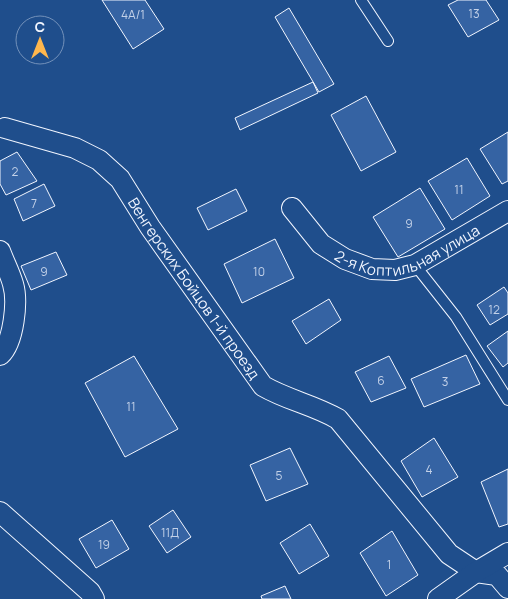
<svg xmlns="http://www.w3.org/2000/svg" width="508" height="599" viewBox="0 0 508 599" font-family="Manrope,sans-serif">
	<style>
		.building { fill: #3563a3; stroke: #f2f6ff }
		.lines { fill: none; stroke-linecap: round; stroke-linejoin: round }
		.service-casing { stroke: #f2f6ff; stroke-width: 12 }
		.minor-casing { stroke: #f2f6ff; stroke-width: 22 }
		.service { stroke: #1f4e8c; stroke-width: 10 }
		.minor { stroke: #1f4e8c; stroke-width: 20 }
		.labels { text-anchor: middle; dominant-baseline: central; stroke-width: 4; stroke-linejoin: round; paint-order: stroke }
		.number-label { font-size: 12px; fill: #c3d1e8 }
		.street-label { font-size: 15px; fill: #f2f6ff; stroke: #1f4e8c }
	</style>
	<rect width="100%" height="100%" fill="#1f4e8c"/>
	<!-- building -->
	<path class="building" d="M102 0H145L164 29 133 49Z
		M458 0H486L499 20 468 37 448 5Z
		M289 8 334 84 319 92 275 17Z
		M313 82 318 93 240 130 235 118Z
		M366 96 396 152 361 171 331 115Z
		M508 132V181L502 184 480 149Z
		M17 152 37 181 6 195 0 184V161Z
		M467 158 490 196 452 220 428 181Z
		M44 184 55 206 23 221 14 199Z
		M420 188 445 229 398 257 373 217Z
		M236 189 247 211 208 230 197 208Z
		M275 239 294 278 242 303 224 264Z
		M56 252 67 275 31 290 21 266Z
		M504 287 508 293V314L490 325 477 305Z
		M329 299 341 320 306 344 292 321Z
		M508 331V363L503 367 487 346Z
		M466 355 480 384 424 407 411 379Z
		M134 356 178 429 125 457 85 383Z
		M389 356 406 388 371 402 355 372Z
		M434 438 458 477 422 497 401 461Z
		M290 448 308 484 266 501 250 465Z
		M508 469V524L499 527 481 482Z
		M173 510 191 537 167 553 149 526Z
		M112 520 129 549 96 568 79 539Z
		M310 524 329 556 299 574 280 543Z
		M392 531 418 575 386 596 360 553Z
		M285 586 291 599H262L261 596Z"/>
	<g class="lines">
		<!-- service casing -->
		<g class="service-casing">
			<path id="service" d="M361 0 388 41
				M415 265 456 317 508 400"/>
		</g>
		<!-- minor casing -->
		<g class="minor-casing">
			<g id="minor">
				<path id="s1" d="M5 128 75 148 99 160 120 179 150 227 263 386C287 400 314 405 338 419L449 554 476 572 497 575 508 588"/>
				<path id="s2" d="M292 208 321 244 345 259 372 269 395 270 415 265 508 211"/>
				<path d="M0 251C4 262 10 273 13 284 18 301 14 342 0 355"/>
				<path d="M0 512 90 592 94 599"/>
				<path d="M438 599 476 572 508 553"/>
			</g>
		</g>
		<!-- service -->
		<use href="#service" class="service"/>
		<!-- minor -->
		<use href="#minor" class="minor"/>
	</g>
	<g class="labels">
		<!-- number labels -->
		<g class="number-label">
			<text x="474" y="13">13</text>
			<text x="133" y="14">4А/1</text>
			<text x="15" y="171">2</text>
			<text x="459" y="189">11</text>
			<text x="34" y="203">7</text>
			<text x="409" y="223">9</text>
			<text x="44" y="271">9</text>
			<text x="259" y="271">10</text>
			<text x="494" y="309">12</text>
			<text x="381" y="380">6</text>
			<text x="445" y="381">3</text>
			<text x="131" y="406">11</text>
			<text x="429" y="469">4</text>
			<text x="279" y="475">5</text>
			<text x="170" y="532">11Д</text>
			<text x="104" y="544">19</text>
			<text x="389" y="564">1</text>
		</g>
		<!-- street labels -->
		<g class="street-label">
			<text stroke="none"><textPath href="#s2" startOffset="142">2-я Коптильная улица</textPath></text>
			<text stroke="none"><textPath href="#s1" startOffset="260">Венгерских Бойцов 1-й проезд</textPath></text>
		</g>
	</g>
	<!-- north arrow -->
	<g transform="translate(40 40)"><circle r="24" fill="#1f4e8c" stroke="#7391ba"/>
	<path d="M0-4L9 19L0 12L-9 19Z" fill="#ffb74d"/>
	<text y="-8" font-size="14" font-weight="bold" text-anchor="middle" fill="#f2f6ff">С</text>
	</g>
</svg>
